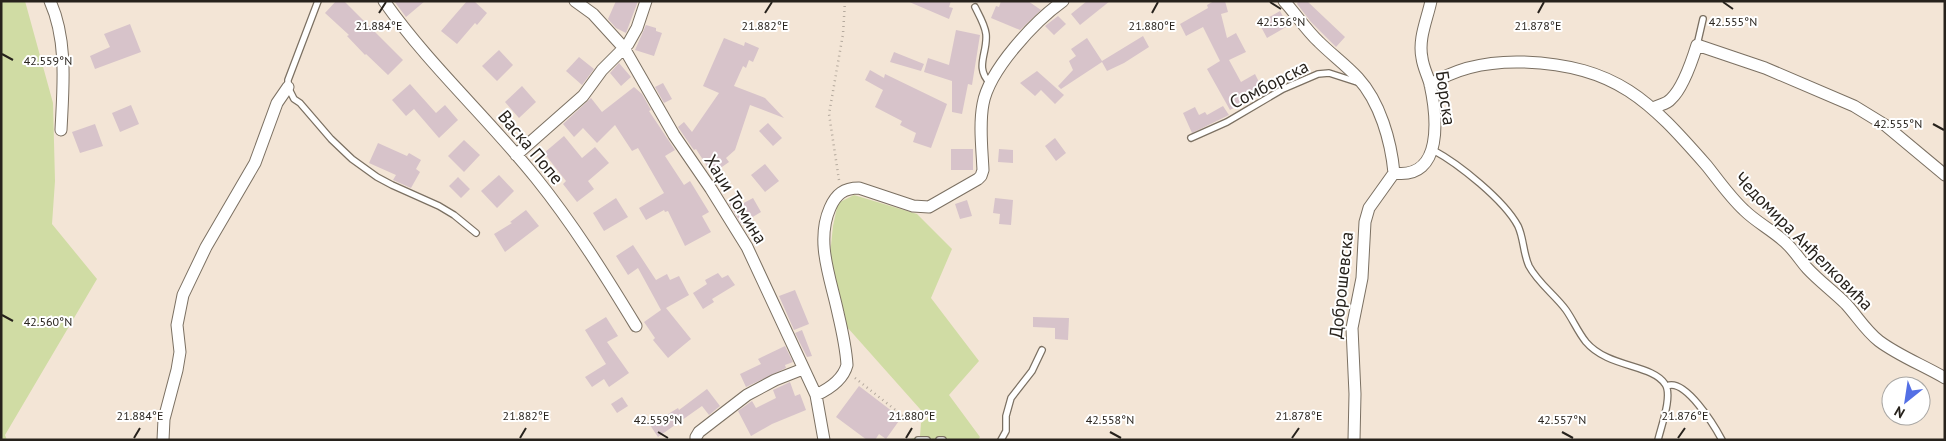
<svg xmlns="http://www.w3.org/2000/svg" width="1946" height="441" viewBox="0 0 1946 441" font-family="'PT Sans',sans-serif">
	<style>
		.green { fill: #d0dca4 }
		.building { fill: #d7c3ca }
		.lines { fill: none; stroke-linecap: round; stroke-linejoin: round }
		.lane-casing { stroke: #7b7062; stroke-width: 8 }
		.street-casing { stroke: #7b7062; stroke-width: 13 }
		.path { stroke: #b5aa9e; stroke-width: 2.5; stroke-dasharray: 1 4; stroke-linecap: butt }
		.lane { stroke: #fff; stroke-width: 5.5 }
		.street { stroke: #fff; stroke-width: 11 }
		.ticks { fill: none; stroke: #27221c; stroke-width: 2 }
		.labels { text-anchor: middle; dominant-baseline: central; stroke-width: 4; stroke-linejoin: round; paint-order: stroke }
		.street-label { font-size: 18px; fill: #27221c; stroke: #fff }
		.ticks-label { font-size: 12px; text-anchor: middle; fill: #27221c; stroke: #fff; stroke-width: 4; stroke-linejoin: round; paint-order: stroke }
	</style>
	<rect width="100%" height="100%" fill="#f3e5d6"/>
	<!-- green -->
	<path class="green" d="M1 1H25L53 103 55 181 52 224 97 279 5 435 7 440H1Z
		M854 195 917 214 952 249 931 298 979 361 949 395 980 437 978 440H908L920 436 921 423 928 418 847 327 830 255 833 226 838 203Z"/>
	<!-- building -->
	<path class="building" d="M336 1H344L403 60 388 75 366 54 365 55 347 36 349 35 325 13Z
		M394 1H425L406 17Z
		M467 1H474L487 13 477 25 475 23 457 44 441 31Z
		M616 1H638L626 33 616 28 608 19Z
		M907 1H951L949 7 953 8 949 19Z
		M1001 1H1028L1041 10 1020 30 991 18 996 6 999 7Z
		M1087 1H1110L1080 25 1071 14Z
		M1214 1H1225L1228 12 1221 14 1227 38 1236 33 1246 52 1229 60 1241 82 1255 74 1264 92 1230 110 1207 69 1220 61 1203 27 1186 36 1180 24 1208 8 1207 5Z
		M1298 1H1307L1345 37 1336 47 1311 22 1297 4Z
		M1280 11 1286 22 1288 18 1293 23 1267 38 1259 23Z
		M1058 16 1066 24 1054 35 1045 26Z
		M130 24 141 52 95 69 90 56 110 47 104 34Z
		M646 25 656 28V31L662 33 654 56 635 50Z
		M956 30 980 35 972 85 968 84 962 114 952 112V81L924 72 928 58 949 65Z
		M1143 36 1149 47 1124 63 1107 71 1102 62 1061 89 1058 86 1073 70 1069 61 1076 56 1071 49 1087 38 1102 61Z
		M724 38 744 46 745 42 759 48 753 62 749 60 746 68 743 66 734 86 765 98 784 118 750 105 735 150 726 158 729 162 712 174 696 149 694 150 691 146 678 127 684 122 692 132 719 93 703 86Z
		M499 50 513 65 497 81 482 66Z
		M894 52 924 64 921 71 890 62Z
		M579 57 594 69 582 85 566 71Z
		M619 63 631 77 621 86 610 73Z
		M870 70 884 78 885 74 947 104 931 148 913 142 916 133 900 125 902 121 875 107 883 90 865 80Z
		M1037 71 1064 95 1055 104 1041 90 1035 96 1020 83Z
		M663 83 672 99 664 103 655 87Z
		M410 84 436 113 445 105 458 120 439 138 414 109 406 116 392 100Z
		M522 86 536 102 519 118 505 102Z
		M634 87 642 94 651 110 649 111 675 150 665 156 684 185 690 181 709 212 702 216 711 232 685 246 668 211 665 212 664 210 646 220 639 208 664 193 638 148 632 151 615 125 597 143 583 128 574 137 563 124 591 98 602 112Z
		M131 105 139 124 120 132 112 113Z
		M1223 106 1229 115 1192 133 1183 113 1195 107 1199 115 1205 112 1207 115Z
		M768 123 782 138 773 146 759 131Z
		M95 124 103 146 80 153 72 132Z
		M564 136 582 158 595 147 609 163 588 181 594 189 577 202 563 184 566 181 544 153Z
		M1055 138 1066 153 1056 161 1045 146Z
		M464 140 480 155 464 172 448 156Z
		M378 143 407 156 409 153 421 160 416 169 420 172 411 188 393 180 396 175 369 163Z
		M951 149H973V170H951Z
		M999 149 1013 150V163L998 162Z
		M765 164 779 181 765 192 751 175Z
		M499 175 514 191 497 208 481 191Z
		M458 177 470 189 461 198 449 186Z
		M616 198 628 217 604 231 593 213Z
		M736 198 740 205 753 198 761 212 741 224 728 202Z
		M995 198 1013 200 1011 225 999 224 1000 214 993 213Z
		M967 200 972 216 960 219 955 204Z
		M526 210 539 226 505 252 494 234 512 223 510 222Z
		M633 245 656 280 667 274 670 280 679 276 689 295 666 308 691 339 668 358 653 340 655 338 644 322 661 310 638 268 628 275 616 256Z
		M718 273 722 278 728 275 735 285 712 299 714 302 703 309 693 293 707 284 705 280Z
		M795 290 809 324 794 330 779 296Z
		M606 317 618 336 607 342 629 373 609 387 604 379 592 387 585 377 606 364 585 330Z
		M1033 317 1069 318 1068 340 1055 339V328L1033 327Z
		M802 330 812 356 807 357 795 333Z
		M785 346 793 362 785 365 786 368 746 387 740 374 761 364 758 359Z
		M790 382 795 396 800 394 806 410 772 424 751 436 738 411 752 401 756 408 776 398 773 390Z
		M859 386 901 418 886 439 879 434 875 440H867L836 417Z
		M707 389 720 406 709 415 702 406 658 437 650 425 678 408 679 410Z
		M622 397 628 406 617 413 611 404Z"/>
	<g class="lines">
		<!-- lane casing -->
		<g class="lane-casing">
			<path id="lane" d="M318 1 288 80V87L294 99 300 103 331 139 352 159 377 177 392 185 439 206 454 215 476 233
				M975 7C979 15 985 25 986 34 988 53 974 67 990 83
				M1697 45 1703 19
				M1191 138 1227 122 1283 89 1318 74 1329 73 1360 83
				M1433 150C1459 164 1504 200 1518 226 1524 239 1523 253 1529 266 1538 283 1555 295 1566 310 1573 320 1578 332 1586 342 1608 368 1652 364 1665 384 1673 395 1661 427 1658 440
				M1667 386C1685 378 1714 425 1722 440
				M918 440H927
				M939 440H943
				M1001 440 1006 431V416L1011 398 1032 371 1042 350"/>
		</g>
		<!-- street casing -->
		<g class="street-casing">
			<path id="street" d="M50 1C68 41 63 88 61 130
				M384 1C429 65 487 117 536 178 573 224 605 275 636 326
				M575 1 593 14 624 48 674 135 711 189 747 247 816 395 824 440
				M1284 1C1296 14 1306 30 1319 42 1331 54 1346 65 1358 78 1380 102 1391 141 1394 173
				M1430 85C1457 67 1492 61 1524 62 1617 66 1649 100 1707 166 1719 181 1730 197 1744 210 1756 222 1772 230 1785 242 1794 250 1800 260 1807 268 1819 281 1834 292 1846 304 1857 316 1866 331 1879 341 1899 356 1923 365 1945 378
				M1654 108C1659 104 1666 105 1671 99 1683 88 1692 61 1697 45L1765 68 1854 106 1885 125 1945 175
				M516 155 583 96 602 70 628 44 637 28 646 1
				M1394 173C1444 180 1437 116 1430 84 1428 76 1423 67 1422 58 1418 39 1427 20 1431 1
				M816 395C829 389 843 380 847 365 846 348 842 330 838 313 831 279 815 242 830 208 836 194 844 188 859 188L913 206 929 207 978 179 981 176 983 170C982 148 979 125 983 104 989 70 1035 21 1063 1
				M163 440 164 419 177 370 180 352 177 325 183 295 206 247 255 163 277 103 288 87
				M696 440V437L699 432 747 395 775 380 803 369
				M1354 440 1355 394 1352 328 1362 278 1365 222 1369 208 1394 173"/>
		</g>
		<!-- path -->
		<path class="path" d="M839 180 829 114 843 34 845 1
			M855 378 903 416"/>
		<!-- lane -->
		<use href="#lane" class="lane"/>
		<!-- street -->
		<use href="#street" class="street"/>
	</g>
	<!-- ticks -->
	<path class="ticks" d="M1270 2 1281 9M1723 2 1733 9M379 13 386 2M765 13 772 2M1152 13 1158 2M1538 13 1544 2M2 54 13 60M1933 124 1944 130M2 315 13 321M658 432 668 438M1110 432 1121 438M1562 432 1573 438M134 438 140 428M520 438 526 428M906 438 912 428M1292 438 1299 428M1678 438 1685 428"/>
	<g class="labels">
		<!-- street labels -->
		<g class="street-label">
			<text transform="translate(1269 84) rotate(-27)">Сомборска</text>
			<text transform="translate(1446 98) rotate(82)">Борска</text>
			<text transform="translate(531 147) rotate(50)">Васка Попе</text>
			<text transform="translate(736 199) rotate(58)">Хаџи Томина</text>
			<text transform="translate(1804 241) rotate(45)">Чедомира Анђелковића</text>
			<text transform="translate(1341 285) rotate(-84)">Доброшевска</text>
		</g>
	</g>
	<g class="ticks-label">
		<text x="1281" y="26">42.556°N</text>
		<text x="1733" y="26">42.555°N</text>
		<text x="1538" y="30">21.878°E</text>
		<text x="379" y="30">21.884°E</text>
		<text x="765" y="30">21.882°E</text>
		<text x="1152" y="30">21.880°E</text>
		<text x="48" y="65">42.559°N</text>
		<text x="1898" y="128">42.555°N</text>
		<text x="48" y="326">42.560°N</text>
		<text x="140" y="420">21.884°E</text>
		<text x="526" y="420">21.882°E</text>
		<text x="912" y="420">21.880°E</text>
		<text x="1299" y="420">21.878°E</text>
		<text x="1685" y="420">21.876°E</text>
		<text x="658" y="424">42.559°N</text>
		<text x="1110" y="424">42.558°N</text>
		<text x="1562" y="424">42.557°N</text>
	</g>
	<!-- border -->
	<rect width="1946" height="441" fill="none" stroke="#27221c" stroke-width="5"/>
	<!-- north arrow -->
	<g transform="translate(1906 401) rotate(210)"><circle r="24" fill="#ffffff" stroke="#a9a7a4"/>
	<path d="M0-4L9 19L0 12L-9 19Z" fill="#536fe5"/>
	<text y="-8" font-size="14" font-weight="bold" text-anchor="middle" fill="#27221c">N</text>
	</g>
</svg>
